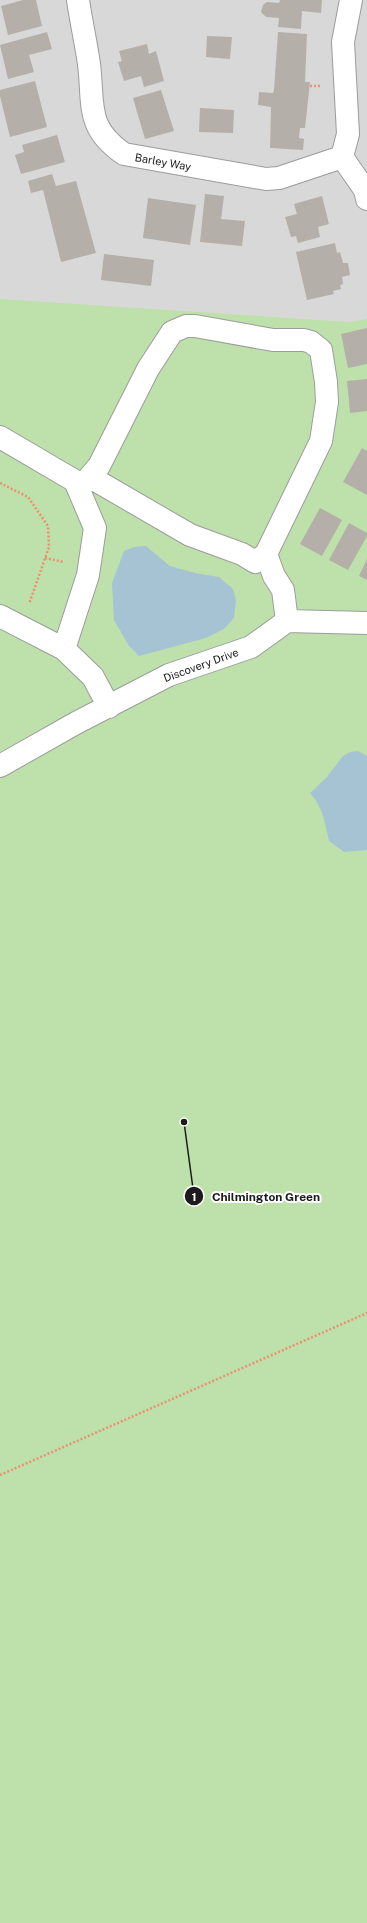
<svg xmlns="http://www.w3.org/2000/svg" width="367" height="1923" viewBox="0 0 367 1923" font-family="'Public Sans',sans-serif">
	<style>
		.residential { fill: #d9d8d8 }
		.grass { fill: #bee1ac }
		.water { fill: #a6c3d4 }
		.building { fill: #b4afa8 }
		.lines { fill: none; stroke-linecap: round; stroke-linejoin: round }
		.minor-casing { stroke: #9c9c9c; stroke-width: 24 }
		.path { stroke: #e99175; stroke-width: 2.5; stroke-dasharray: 2 2; stroke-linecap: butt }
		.minor { stroke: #fff; stroke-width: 22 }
		.labels { text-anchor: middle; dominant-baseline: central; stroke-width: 4; stroke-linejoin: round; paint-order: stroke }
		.street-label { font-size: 11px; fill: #1b1b1b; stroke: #fff }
		.leader { fill: none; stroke: #1b1b1b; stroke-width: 1.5 }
		.callout-dot { fill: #1b1b1b; stroke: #fff; stroke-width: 1.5 }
		.mark-label { font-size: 12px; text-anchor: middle; font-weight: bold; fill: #fff }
		.callout-label { font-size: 12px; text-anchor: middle; font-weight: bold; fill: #1b1b1b; stroke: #fff; stroke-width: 4; stroke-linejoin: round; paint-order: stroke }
	</style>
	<rect width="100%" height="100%" fill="#ebe9e1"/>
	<!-- residential -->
	<path class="residential" d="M0 0H367V642L0 789Z"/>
	<!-- grass -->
	<path class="grass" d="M0 299 350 322 367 319V1923H0Z"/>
	<!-- water -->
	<path class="water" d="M146 546 170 566 195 573 219 577 233 589 236 600 234 618 224 629 206 638 139 656 129 646 114 620 112 583 124 551 134 547Z
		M358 751 367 756V850L344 852 329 841C325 823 323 807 310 793L327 777 343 756 350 752Z"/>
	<!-- building -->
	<path class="building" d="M23 0H36L42 26 8 35 1 6Z
		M280 0H322L321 13 302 11 301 29 278 27 279 18 266 17 261 12 263 5 267 2 279 3Z
		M47 32 52 49 29 55 34 72 8 79 0 45Z
		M278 32 307 34 305 82H310L305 128H300L299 138 304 139 303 150 270 148 271 107 258 105 259 92 273 93 274 90Z
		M207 36 232 37 230 59 206 57Z
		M147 44 149 54 156 51 164 81 144 87 141 76 124 81 118 62 122 61 119 51Z
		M35 81 47 127 10 137 0 96V90Z
		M161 90 174 131 145 139 133 98Z
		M200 108 234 110 233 133 199 132Z
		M57 135 65 162 21 174 15 155 24 152 22 145Z
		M52 174 56 186 76 181 96 253 61 262 43 190 31 193 28 181Z
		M205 194 224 196 221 219 245 221 242 246 200 242Z
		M322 196 329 224 318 227 320 237 298 243 296 236 291 237 285 217 297 214 294 204Z
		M148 198 196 205 190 245 143 238Z
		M335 243 337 253 340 252 343 263H348L350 275 342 277 343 284 340 285 341 289 333 291 334 294 307 300 296 252Z
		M104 254 154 260 151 286 101 280Z
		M367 328V364L348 368 341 334Z
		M367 379V411L350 413 347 381Z
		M362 448 367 451V495L343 482Z
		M320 508 342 520 322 556 300 544Z
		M349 523 367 533V536L348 570 329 560Z
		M367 559V580L359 576Z"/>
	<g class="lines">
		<!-- minor casing -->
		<g class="minor-casing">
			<path id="minor" d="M78 0C81 21 86 43 89 64 94 105 85 127 124 154L266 179 279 178 342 157
				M351 0 343 42 348 134 342 157 365 190 367 199
				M0 437 75 481 95 528 88 575 64 649
				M79 489 99 466 148 369 172 332 186 326H195L273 340H304L311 342 321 350 326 382 327 402 321 441 266 554 255 562 242 554 190 535 90 477
				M266 554 274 576 283 590 287 621
				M0 616 64 649 93 677 109 707
				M0 766 76 723 169 675 251 647 287 621 367 623"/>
		</g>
		<!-- path -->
		<path class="path" d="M310 86H321
			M0 483 28 497 48 526 49 547 29 604
			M45 558 64 562
			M0 1475 367 1313"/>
		<!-- minor -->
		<use href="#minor" class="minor"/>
	</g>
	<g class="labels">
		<!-- street labels -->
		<g class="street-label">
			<text transform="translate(163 162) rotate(10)">Barley Way</text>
			<text transform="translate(201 665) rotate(-20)">Discovery Drive</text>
		</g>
	</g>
	<!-- callouts -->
	<path class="leader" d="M184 1122L194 1196"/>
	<g class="callout-dot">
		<circle cx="184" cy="1122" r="4"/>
		<circle cx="194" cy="1196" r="10"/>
	</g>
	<g class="mark-label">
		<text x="194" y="1201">1</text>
	</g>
	<g class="callout-label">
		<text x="266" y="1201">Chilmington Green</text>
	</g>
</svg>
